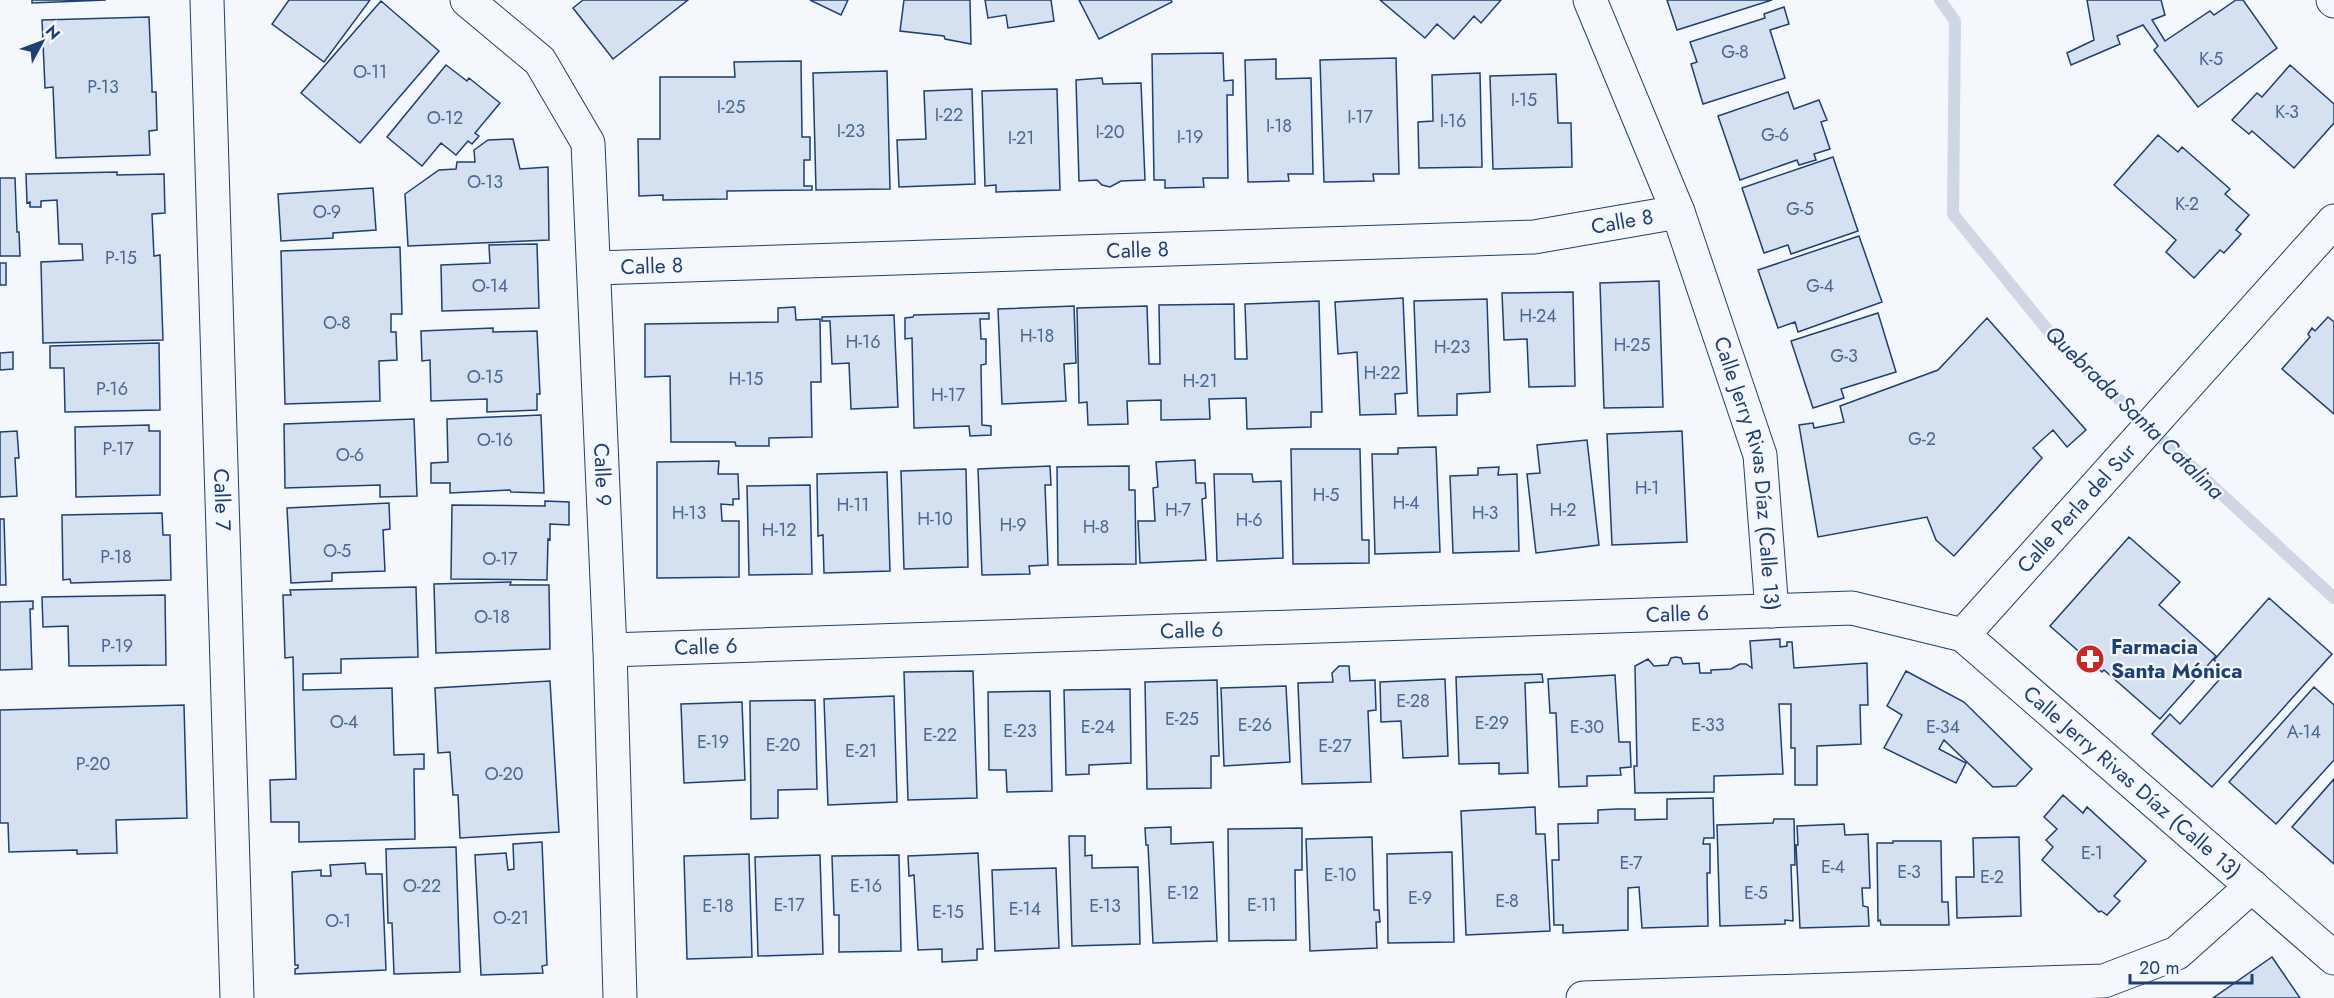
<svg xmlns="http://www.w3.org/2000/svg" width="2334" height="998" viewBox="0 0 2334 998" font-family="Jost,sans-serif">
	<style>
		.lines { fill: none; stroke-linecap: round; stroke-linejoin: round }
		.stream { stroke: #cfd7e4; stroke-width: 12 }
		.building { fill: #d5e0f0; stroke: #1d3f73; stroke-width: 1.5 }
		.minor-casing { stroke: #1d3f73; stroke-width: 35 }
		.minor { stroke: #f4f7fb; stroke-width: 33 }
		.labels { text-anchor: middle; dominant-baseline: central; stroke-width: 4.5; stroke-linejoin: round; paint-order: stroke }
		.number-label { font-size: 18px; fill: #4b6792 }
		.street-label { font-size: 21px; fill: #1d3f73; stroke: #f4f7fb }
		.poi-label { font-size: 21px; font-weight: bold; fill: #1d3f73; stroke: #f4f7fb; text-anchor: start }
		.water-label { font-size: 22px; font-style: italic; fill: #1d3f73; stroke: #f4f7fb }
	</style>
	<rect width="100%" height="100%" fill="#f4f7fb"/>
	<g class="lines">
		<!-- stream -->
		<path class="stream" d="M1940 0 1955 21 1953 214 2059 344 2334 598"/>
	</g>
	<!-- building -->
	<path class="building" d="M32 0H106L32 3Z
		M289 0H370L324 62 272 24Z
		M583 0H688L613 59 573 8Z
		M810 0H848L841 15Z
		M904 0H970L971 44 945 39 944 36 900 31Z
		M985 0H1051L1054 21 1008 28 1006 15 988 18Z
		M1079 0H1171L1172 2 1099 39Z
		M1380 0H1501L1481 23 1474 16 1454 39 1437 24 1425 38Z
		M1667 0H1772L1677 30Z
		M2087 0H2161L2165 15 2152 20 2165 41 2210 11 2214 15 2236 0H2243L2277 48 2198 107 2154 50 2158 46 2143 25 2117 36 2120 44 2071 65 2067 53 2094 40Z
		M381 1 439 51 360 143 301 93Z
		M1784 7 1789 24 1770 30 1785 78 1703 104 1691 64 1697 62 1690 42 1765 18 1764 14Z
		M149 17 152 86V92H156L157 130 149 131 150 155 56 158 53 87 45 88 42 20Z
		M1223 53 1224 81 1233 80V95H1227L1228 178H1203L1204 187 1165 188V180H1154L1152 54Z
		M1396 58 1399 174H1373L1374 181 1324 182 1320 60Z
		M1276 59V79L1311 78 1313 174H1288L1289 181 1248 182 1245 60Z
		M801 61 802 137H810V160H804V186H812V190L727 191V199L663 200V195L639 196 638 139H660V77H735L734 62Z
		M446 65 467 81 469 78 500 103 475 133 479 136 472 144 468 141 456 155 441 143 422 166 387 137Z
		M2290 65 2334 104V123L2294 168 2252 131 2249 134 2232 120 2257 93 2262 97Z
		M887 71 890 189 816 190 813 73Z
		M1480 73 1482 167 1419 168 1418 122 1433 121 1432 75Z
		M1556 74 1558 123H1571L1572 167 1493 169 1490 76Z
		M1102 78 1103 84 1141 83 1145 180 1121 181 1110 187 1102 185 1097 180 1079 181 1076 80Z
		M972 89 975 184 899 187 897 140 926 139 924 91Z
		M1057 89 1060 190 996 192V185L985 186 982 91Z
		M1788 92 1794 109 1819 100 1827 120 1821 122 1830 149 1814 154 1816 160 1799 165 1797 160 1740 180 1718 116Z
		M2158 135 2178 152 2182 147 2230 189 2225 194 2249 215 2236 230 2241 234 2224 253 2220 250 2194 278 2166 252 2176 240 2114 185Z
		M513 139 520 169 548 167 549 240 408 246 405 194 439 170 456 169 457 162H475L474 150 488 140Z
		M1833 157 1858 231 1791 254 1788 245 1764 253 1742 188Z
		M117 172V175L164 174 165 213 152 214 154 256 160 255 163 340 43 343 41 262 83 260 82 244H59L57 200 41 201V207H30V202L27 203 26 174Z
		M0 178H15L17 232H19L20 256H0Z
		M373 188 376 230 333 233V238L281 241 278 194Z
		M1859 236 1882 302 1798 332 1795 322 1778 328 1758 270Z
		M537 244 539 308 442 311 441 265 490 263 489 245Z
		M400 247 402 314H391V332H396L397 360 379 361 380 401 285 404 281 251Z
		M0 263H6V285H0Z
		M1659 281 1663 407 1604 408 1600 283Z
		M1573 292 1575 386 1529 387 1527 339 1504 340 1502 293Z
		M1403 298 1407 393 1395 394 1396 414 1360 415 1357 352 1338 354 1335 302Z
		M1487 299 1490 392 1457 394V415L1418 416 1414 301Z
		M1319 301 1322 412H1311V427L1247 429 1246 398 1209 399 1210 419 1161 420V400L1127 401 1128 424 1088 425 1087 402 1079 403 1077 308 1147 306 1149 364H1160L1159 305 1234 304 1235 359H1247L1245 304Z
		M1074 306 1076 363 1064 364 1066 401 1002 404 998 309Z
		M795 307 796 320 820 319 821 382H811L812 437 769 438V446H736L735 442H671L670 376 645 377V324L778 322V308Z
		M989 313V319H980L981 339H986V364L981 365 982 425 991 426V435L970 436 969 426 914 428 912 338 905 339V318L913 317 914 315Z
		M1878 313 1896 372 1841 389 1844 398 1813 408 1791 341Z
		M894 315 898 407 851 409 849 363 832 364 830 321H822V317Z
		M2328 317 2334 322V414L2282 369 2310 337 2308 334 2312 328 2315 331Z
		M1987 318 2086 430 2067 447 2053 430 2033 448 2042 458 1954 556 1936 540 1927 517 1818 537 1799 425 1813 423 1814 428 1844 422 1840 406 1938 370Z
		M493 328V332L537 331 540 394H537V410L487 412V399L431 401 430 360 422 361 421 331Z
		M159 343 160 410 65 412 64 368H50V346Z
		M13 352V369L0 370V353Z
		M541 415 544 493 511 492 510 490 450 493V483H431V463L448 462 447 419Z
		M414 419 417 496 380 497V485L285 488 284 424Z
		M149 425V431H160V495L76 497 75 427Z
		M17 431 19 458H15L17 496 0 497V432Z
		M1682 431 1687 542 1612 545 1607 434Z
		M1587 440 1599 545 1536 553 1527 474 1540 473 1537 445Z
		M1436 447 1440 552 1375 554 1372 454H1398V448Z
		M1291 449H1360L1362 540H1369V563L1293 564Z
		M1195 460 1196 483H1205L1206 498 1202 499 1206 560 1140 563 1138 521H1155L1153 488 1158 487 1156 462Z
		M719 461 718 474H738L739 499H733V505L721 504 722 521H739V577L657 578V462Z
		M1050 466 1051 485H1045L1048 565 1029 566 1030 574 982 575 978 469Z
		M1129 466V490H1135L1136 564 1058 565 1057 467Z
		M1499 467 1498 475 1517 474 1519 551 1453 553 1450 476 1478 475V468Z
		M966 469 968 567 904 569 901 471Z
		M887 472 890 571 824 573 823 535 818 536 817 474Z
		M1214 474H1252L1253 482 1281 481 1283 558 1217 561Z
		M810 485 812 574 749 575 747 486Z
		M545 501 569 502V525L550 524V540L548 539 547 580 451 579 452 505 545 506Z
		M389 503 390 529 383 530 385 571 332 573V581L291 583 287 508Z
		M162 513 163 535H170L171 580 71 583 70 579 63 580 62 515Z
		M0 519H4L6 585H0Z
		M2129 537 2180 582 2159 605 2216 656 2160 719 2104 670 2102 672 2050 626Z
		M511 582 510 585H549L550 649 436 653 434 584Z
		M416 587 418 657 341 659V673L303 674V690L392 688 394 755 424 754V769H414L415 839 299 842V822H271L270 780 296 779 293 657 285 658 283 595H291L290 590Z
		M165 595 166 665 69 666 68 626 43 627 42 597Z
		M2269 598 2332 654 2212 787 2152 734 2170 714 2180 724 2226 672 2214 660Z
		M33 601V609H30L32 669 0 670V602Z
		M1780 639V647L1787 646V642H1792L1794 668 1867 663 1868 705H1860L1861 744 1817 746V785H1795V748H1791V704H1779L1783 774 1714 776V792L1635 793 1634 766H1637L1635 666 1648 659 1654 666 1668 665 1671 658 1676 657 1681 658 1683 664 1699 663 1700 673H1711V670L1731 669 1740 664H1746L1752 668 1750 641Z
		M1339 666H1349L1350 681 1375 680 1376 710 1368 711 1371 782 1302 784 1298 683 1333 682 1332 673Z
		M973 671 977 798 908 800 904 672Z
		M1906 671 1964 702 2032 769 2016 786 1993 787 1944 740 1939 749 1966 763 1956 783 1884 748 1902 715 1887 706Z
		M1542 674 1543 682 1525 683 1528 773 1499 774V763L1459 764 1456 677Z
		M1615 675 1619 742H1630L1631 767 1620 768 1621 775 1587 776V786L1559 787 1556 713H1550L1548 679Z
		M1445 679 1448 756 1403 758 1401 721 1381 722 1380 682Z
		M1217 680 1219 756H1211V788L1147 789 1145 682Z
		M550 681 559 832 460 838 458 795H453L450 752 438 753 435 688Z
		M1286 686 1290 762 1224 766 1221 688Z
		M2314 687 2334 705V760L2276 824 2229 782Z
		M1130 689 1131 763 1089 765V774L1066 775 1064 690Z
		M1050 691 1052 791 1007 792 1006 770H989L988 692Z
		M894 696 897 802 828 805 824 699Z
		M815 700 817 789 778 790V818L751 819 750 701Z
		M742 702 745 780 684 783 681 704Z
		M184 705 187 818 116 820 117 853 77 854V850L9 852 8 823H0V710Z
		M2334 779V864L2292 827Z
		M2063 795 2083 813 2087 807 2146 861 2114 896 2120 901 2107 915 2101 911 2099 912 2042 860 2053 847 2046 840 2057 829 2044 817Z
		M1713 798 1714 838H1704L1703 844H1710V873H1707L1708 926 1642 928 1639 887 1628 888V930L1563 933V925H1554L1552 860H1559L1558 824 1598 823V810L1617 809H1635V820L1667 819V799Z
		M1535 807 1536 834H1545L1550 931 1466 935 1461 811Z
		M1774 819H1794L1795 865H1791L1793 921 1785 920V924L1720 926 1717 825 1773 823Z
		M1844 824 1845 835 1868 834 1870 888H1862L1863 906 1868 907 1869 926 1800 928 1796 845H1798L1797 826Z
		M1171 827V844L1213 842 1217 941 1153 943 1148 845H1146L1145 828Z
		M1302 828V870H1295L1296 940 1229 941 1228 829Z
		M1069 836H1085V856L1092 855V868L1138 867 1140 944 1072 946Z
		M1372 837 1374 910H1379L1380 922H1376L1377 948 1310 951 1306 839Z
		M2019 837 2021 916 1957 918 1956 877H1974L1973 838Z
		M1893 841H1941L1942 902H1948L1949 925H1881L1880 920 1878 921 1877 843H1893Z
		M542 842 547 965 542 966 543 973 481 975 475 855 506 853 508 870 514 869 513 844Z
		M456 847 460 972 394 974 392 923H388L386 849Z
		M1452 852 1454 942 1388 943 1387 854Z
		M978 853 983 949H977V960L942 962V949L918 950 914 875 909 876 908 856Z
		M749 854 752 957 687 959 684 856Z
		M820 855 823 954 758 956 755 857Z
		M899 855 901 951 839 952V915H834L832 856Z
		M365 863 366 874H382L386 970 295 974V969L298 968V965H295L292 872 321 870V876H331L330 865Z
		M1056 868 1059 948 995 951 992 870Z
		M2272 957 2300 998H2213Z"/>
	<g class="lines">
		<!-- minor casing -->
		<g class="minor-casing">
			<g id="minor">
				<path id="s1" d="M207 0 237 998"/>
				<path id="s2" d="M467 0 540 61 588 143 610 650 620 998"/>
				<path id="s3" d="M1590 0 1678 212 1760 455 1772 611"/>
				<path d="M2333 0 2334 1"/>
				<path id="s4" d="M595 268 1534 237 1678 212"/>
				<path id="s5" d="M1963 635 2334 221"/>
				<path id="s6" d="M610 650 1852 608 1963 635 2334 958"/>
				<path d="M1583 998 2104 981 2177 953 2252 886"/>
			</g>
		</g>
		<!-- minor -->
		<use href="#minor" class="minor"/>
	</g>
	<!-- icons -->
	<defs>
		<g id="pharmacy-disc" transform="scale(1.5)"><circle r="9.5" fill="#c62828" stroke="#f4f7fb"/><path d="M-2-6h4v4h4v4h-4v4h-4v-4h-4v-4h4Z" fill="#fff"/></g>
	</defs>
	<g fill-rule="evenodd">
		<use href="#pharmacy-disc" x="2090" y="659"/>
	</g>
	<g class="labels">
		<!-- number labels -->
		<g class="number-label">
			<text x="1735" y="52">G-8</text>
			<text x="2211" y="59">K-5</text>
			<text x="370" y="72">O-11</text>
			<text x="103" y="87">P-13</text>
			<text x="1524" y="100">I-15</text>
			<text x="731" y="107">I-25</text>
			<text x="2287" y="112">K-3</text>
			<text x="949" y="115">I-22</text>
			<text x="1360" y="117">I-17</text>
			<text x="445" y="118">O-12</text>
			<text x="1453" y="121">I-16</text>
			<text x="1279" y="126">I-18</text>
			<text x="851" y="131">I-23</text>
			<text x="1110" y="132">I-20</text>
			<text x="1775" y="135">G-6</text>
			<text x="1190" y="137">I-19</text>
			<text x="1021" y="138">I-21</text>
			<text x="485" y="182">O-13</text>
			<text x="2187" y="204">K-2</text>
			<text x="1800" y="209">G-5</text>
			<text x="327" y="212">O-9</text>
			<text x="121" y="258">P-15</text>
			<text x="490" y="286">O-14</text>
			<text x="1820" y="286">G-4</text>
			<text x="1538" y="316">H-24</text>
			<text x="337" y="323">O-8</text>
			<text x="1037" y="336">H-18</text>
			<text x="863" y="342">H-16</text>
			<text x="1632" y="345">H-25</text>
			<text x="1452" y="347">H-23</text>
			<text x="1844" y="356">G-3</text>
			<text x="1382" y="373">H-22</text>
			<text x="485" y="377">O-15</text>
			<text x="746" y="379">H-15</text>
			<text x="1200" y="381">H-21</text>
			<text x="112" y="389">P-16</text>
			<text x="948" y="395">H-17</text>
			<text x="1922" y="439">G-2</text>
			<text x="495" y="440">O-16</text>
			<text x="118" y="449">P-17</text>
			<text x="350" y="455">O-6</text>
			<text x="1647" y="488">H-1</text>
			<text x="1326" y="495">H-5</text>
			<text x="1406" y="503">H-4</text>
			<text x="853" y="505">H-11</text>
			<text x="1178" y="510">H-7</text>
			<text x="1563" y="510">H-2</text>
			<text x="689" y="513">H-13</text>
			<text x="1485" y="513">H-3</text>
			<text x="935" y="519">H-10</text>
			<text x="1249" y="520">H-6</text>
			<text x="1013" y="525">H-9</text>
			<text x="1096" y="527">H-8</text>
			<text x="779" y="530">H-12</text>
			<text x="337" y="551">O-5</text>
			<text x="116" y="557">P-18</text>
			<text x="500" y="559">O-17</text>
			<text x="492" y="617">O-18</text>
			<text x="117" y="646">P-19</text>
			<text x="1413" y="701">E-28</text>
			<text x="1182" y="719">E-25</text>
			<text x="344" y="722">O-4</text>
			<text x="1492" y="723">E-29</text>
			<text x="1255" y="725">E-26</text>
			<text x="1708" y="725">E-33</text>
			<text x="1098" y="727">E-24</text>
			<text x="1587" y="727">E-30</text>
			<text x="1943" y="727">E-34</text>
			<text x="1020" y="731">E-23</text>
			<text x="2304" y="732">A-14</text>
			<text x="940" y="735">E-22</text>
			<text x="713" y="742">E-19</text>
			<text x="783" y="745">E-20</text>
			<text x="1335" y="746">E-27</text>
			<text x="861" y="751">E-21</text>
			<text x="93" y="764">P-20</text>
			<text x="504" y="774">O-20</text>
			<text x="2092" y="853">E-1</text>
			<text x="1631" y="863">E-7</text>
			<text x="1833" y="867">E-4</text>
			<text x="1909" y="872">E-3</text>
			<text x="1340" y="875">E-10</text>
			<text x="1992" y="877">E-2</text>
			<text x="422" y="886">O-22</text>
			<text x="866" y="886">E-16</text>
			<text x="1183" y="893">E-12</text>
			<text x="1756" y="893">E-5</text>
			<text x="1420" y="898">E-9</text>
			<text x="1507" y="901">E-8</text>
			<text x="789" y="905">E-17</text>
			<text x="1262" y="905">E-11</text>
			<text x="718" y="906">E-18</text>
			<text x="1105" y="906">E-13</text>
			<text x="1025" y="909">E-14</text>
			<text x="948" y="912">E-15</text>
			<text x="511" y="918">O-21</text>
			<text x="338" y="921">O-1</text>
		</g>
		<!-- street labels -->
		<g class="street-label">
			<text stroke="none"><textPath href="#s4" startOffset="1029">Calle 8</textPath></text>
			<text stroke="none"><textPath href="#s4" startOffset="543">Calle 8</textPath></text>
			<text stroke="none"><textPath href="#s4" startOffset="57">Calle 8</textPath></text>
			<text stroke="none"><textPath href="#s3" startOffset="502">Calle Jerry Rivas Díaz (Calle 13)</textPath></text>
			<text stroke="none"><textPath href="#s2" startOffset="522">Calle 9</textPath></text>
			<text stroke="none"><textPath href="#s1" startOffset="500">Calle 7</textPath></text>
			<text stroke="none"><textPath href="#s5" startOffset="170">Calle Perla del Sur</textPath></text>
			<text stroke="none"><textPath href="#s6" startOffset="1068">Calle 6</textPath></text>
			<text stroke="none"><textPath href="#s6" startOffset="582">Calle 6</textPath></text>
			<text stroke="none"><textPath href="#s6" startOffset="96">Calle 6</textPath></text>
			<text stroke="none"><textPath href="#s6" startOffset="1581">Calle Jerry Rivas Díaz (Calle 13)</textPath></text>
		</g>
		<!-- poi labels -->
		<g class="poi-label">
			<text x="2111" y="647">Farmacia<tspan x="2111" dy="24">Santa Mónica</tspan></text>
		</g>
		<!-- water labels -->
		<g class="water-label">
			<text transform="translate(2135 412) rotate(44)">Quebrada Santa Catalina</text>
		</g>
	</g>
	<!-- north arrow -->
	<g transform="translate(42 42) rotate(49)" stroke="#f4f7fb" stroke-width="4.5" paint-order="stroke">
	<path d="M0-4.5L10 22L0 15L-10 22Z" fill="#1d3f73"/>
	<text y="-9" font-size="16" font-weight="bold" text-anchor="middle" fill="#1d3f73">N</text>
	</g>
	<!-- scale -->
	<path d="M2130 974v9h122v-9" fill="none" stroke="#1d3f73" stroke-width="3"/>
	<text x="2139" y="974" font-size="18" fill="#1d3f73" stroke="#f4f7fb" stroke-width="4.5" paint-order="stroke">20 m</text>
</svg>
